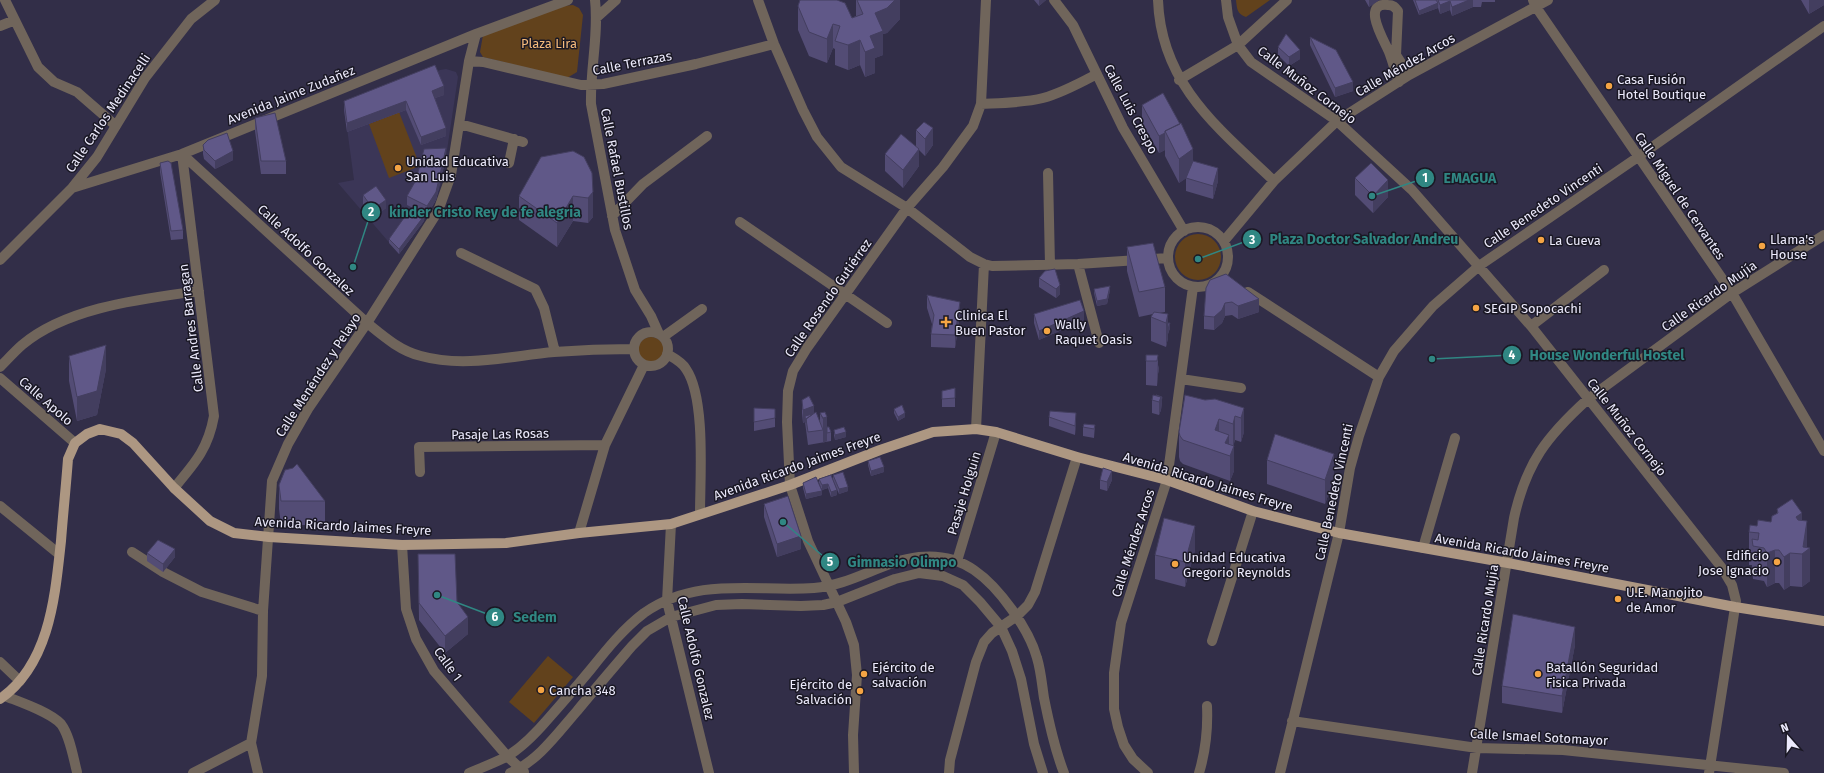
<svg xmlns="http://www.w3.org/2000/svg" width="1824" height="773" viewBox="0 0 1824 773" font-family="'Fira Sans',sans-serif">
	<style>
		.built { fill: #3b3657 }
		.green { fill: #62421c }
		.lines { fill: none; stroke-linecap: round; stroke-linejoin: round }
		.minor { stroke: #70655b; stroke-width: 10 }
		.major { stroke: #ad9782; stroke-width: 10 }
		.wall { fill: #534c75 }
		.shaded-wall { fill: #433e5f }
		.building { fill: #605888; stroke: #433e5f }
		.poi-dot { fill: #f4a444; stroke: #1a1824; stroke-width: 1.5 }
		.labels { text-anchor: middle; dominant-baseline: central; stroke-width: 3; stroke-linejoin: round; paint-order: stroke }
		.park-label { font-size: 13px; fill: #f6bb7c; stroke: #1a1824 }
		.street-label { font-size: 13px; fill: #eceafc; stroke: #1a1824 }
		.poi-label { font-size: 13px; fill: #eceafc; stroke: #1a1824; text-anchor: start }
		.leader { fill: none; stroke: #308783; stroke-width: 1.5 }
		.callout-dot { fill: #308783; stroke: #1a1824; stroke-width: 1.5 }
		.mark-label { font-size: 12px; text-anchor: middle; font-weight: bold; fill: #fff }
		.callout-label { font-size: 14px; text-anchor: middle; font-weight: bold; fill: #308783; stroke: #1a1824; stroke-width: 3; stroke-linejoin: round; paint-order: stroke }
	</style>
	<rect width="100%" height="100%" fill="#322e48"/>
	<!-- built -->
	<path class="built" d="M446 69 456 72 458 77 446 157 440 187 436 200 424 221 399 254 338 183 354 180 344 106 440 70Z"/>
	<!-- green -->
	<path class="green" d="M1236 0H1270L1246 17C1237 14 1237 9 1236 0Z
		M573 5 579 8 583 15 577 72 567 78 483 57 480 52 483 35 562 6Z
		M399 112 420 166 389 178 369 124Z
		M1175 257a23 23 0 1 1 46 0a23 23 0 1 1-46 0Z
		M638 350a13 13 0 1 1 26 0a13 13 0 1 1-26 0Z
		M548 656 573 677 534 723 509 702Z"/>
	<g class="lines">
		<!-- minor -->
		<path class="minor" d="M5 0 38 67 54 82 77 92 115 125
			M595 0C599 34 590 69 591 104L615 230 635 290 651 316 659 334
			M758 0 774 44 803 110 817 137 841 167 907 208 970 257 984 264 992 266 1078 264 1168 258
			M1054 0 1073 25 1123 128 1184 231
			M1158 0C1161 84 1218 128 1274 181
			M1226 0 1228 17 1238 45 1251 62 1337 121 1412 190 1531 326 1722 568 1732 585 1736 601 1709 773
			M1533 0 1536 7 1732 293 1824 451
			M596 18 616 0
			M0 26 15 20
			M469 61 483 62 581 85 603 84 696 64 774 44
			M1179 80 1238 45 1287 0
			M1399 82C1395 72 1393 62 1389 52 1385 42 1360 2 1388 5 1393 5 1395 7 1398 11L1396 55 1409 75
			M981 104C1002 103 1023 103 1043 98 1062 93 1080 83 1097 74
			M460 124 523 142
			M182 154 367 323C383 336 400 351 421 356 464 368 510 356 554 352 580 350 607 349 633 349
			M509 163 514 139
			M1048 173 1050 265
			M72 188 182 154 476 34 568 0
			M612 216 643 184 707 136
			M740 222 887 323
			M1168 257a30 30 0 1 1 60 0a30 30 0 1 1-60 0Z
			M1224 241 1274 181 1337 121 1409 75 1548 0
			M461 253 535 289 544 308 555 352
			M0 260 72 188 97 157 145 78 191 19 215 0
			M1078 264 1099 343
			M1248 292 1379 377
			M1531 326 1604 270
			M634 349a17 17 0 1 1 34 0a17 17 0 1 1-34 0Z
			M663 337 702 309
			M667 354C674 358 682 362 686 369 706 398 700 478 700 514
			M0 367C7 360 14 352 22 345 67 307 142 299 199 291
			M0 378 75 443
			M1181 379 1241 388
			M976 429 984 264
			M420 472 419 447 605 445
			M174 488C195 463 208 449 214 416L182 154
			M0 506 59 554
			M671 524 667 601 709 773
			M579 533 605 445 644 365
			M402 545 406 609 416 639 434 671 507 756 524 772
			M1423 548 1455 438
			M132 552 163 572 202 592 263 611
			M957 561 996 432
			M1212 641 1253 511
			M0 662 20 681
			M5 696C20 702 50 712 61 724 70 736 73 757 77 772
			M1292 721 1477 748 1563 750 1784 773
			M193 773 251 743
			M258 773 251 743 262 676 263 611 272 481 288 444 308 409 367 323 438 211 451 175 469 61 476 34
			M469 773C481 768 494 763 506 757 523 747 536 733 548 719 563 702 577 686 591 669 607 649 623 629 644 613 697 576 755 592 814 588 852 585 883 561 919 557 938 555 958 559 974 570 999 587 1029 629 1037 658 1041 671 1042 685 1044 698 1049 723 1055 750 1064 773
			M510 773C538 761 557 734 577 711 595 689 614 667 632 646L647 631 671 617 716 605 742 604 801 606 823 605 837 602 895 579 919 573 943 576 963 585 980 602 1001 627 1012 651 1021 679 1034 744 1043 773
			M854 773 853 735 857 675 854 645 846 622 808 541 790 485 787 422 788 391 793 371 807 348 907 208 943 167 973 126 981 104 986 0
			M949 773 950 760 976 662 984 642 992 633 1017 616 1028 605 1035 592 1077 457
			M1148 773 1133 759 1124 745 1118 727 1114 709V673L1121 623 1167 480 1193 287
			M1199 773C1206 750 1208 729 1207 706
			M1280 773 1339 533 1350 468 1359 436 1379 377 1394 351 1433 306 1479 266 1638 157 1824 26
			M1472 773 1514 518C1526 463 1547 436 1588 399L1732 293 1824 235"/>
		<!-- major -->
		<path class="major" d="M0 699C50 664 55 596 61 541 63 514 66 486 68 459L75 443 87 434 100 429 121 434 133 443 174 488 210 521 234 533 269 537 402 545 506 543 579 533 671 524 790 485 880 450 933 432 976 429 996 432 1077 457 1167 480 1253 511 1339 533 1508 563 1735 607 1824 621"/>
	</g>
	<!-- wall -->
	<path class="wall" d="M856 0H900V19L887 33 883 34V55L875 58V73L865 77 860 65 848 70 835 65V49L833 48 827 63 809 56 798 30V6L852 18 856 16Z
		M1034 0H1046L1039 6Z
		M1365 0H1379L1369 7Z
		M1413 0H1495V2H1482L1481 7H1473L1452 16 1450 10 1440 14 1438 8 1419 15Z
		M1801 0H1824V5L1809 14Z
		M1310 37 1353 91 1335 97 1310 45Z
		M1278 47 1300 59 1289 66 1278 55Z
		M444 95 435 98 446 136 421 145 406 110 347 132 344 110V101Z
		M1142 105 1193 161 1218 181 1213 199 1186 191V178L1179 183 1165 156V150L1159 153 1142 122Z
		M255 118 286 161V174H261L255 131Z
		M916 130 933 145 925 156 919 150V166L903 188 885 171V154L916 146Z
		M203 145 233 160 215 169 204 159 203 154Z
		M446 157 436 200 427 215 407 205V196Z
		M584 157 593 217 588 223 573 221 557 247 519 220V196Z
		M160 163 183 230V239L171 240 160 172Z
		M1355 178 1388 197 1373 213 1355 195Z
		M363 195 386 208 373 218 363 204Z
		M424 221 399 254 389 243V239Z
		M1127 247 1165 287V312L1159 313 1168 323 1170 328 1168 334V338L1166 347 1151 341V317L1153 314 1139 317 1127 271Z
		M1045 271 1060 294 1056 298 1039 287V278Z
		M1206 288 1259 312 1238 319 1232 315 1225 316 1222 323 1214 330 1204 329V316Z
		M1094 289 1110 290 1107 304 1097 306 1094 293Z
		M927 295 960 315 955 348 931 347V334L932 324 927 308Z
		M1034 314 1084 320 1039 340 1034 323Z
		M1146 355H1158V365L1159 369 1158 374 1157 386 1146 385Z
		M69 356 106 369 97 415 77 421 69 381Z
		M942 391 955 397V407H942Z
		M802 400 814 413 820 424V413L827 427 831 432V441L808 445 805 422 803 423 802 413Z
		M1152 400 1162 401 1161 410 1159 415 1152 413Z
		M1205 400 1244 408V432L1241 442 1235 440 1233 446 1234 471 1230 481 1183 464 1180 461 1179 457V432Z
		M754 408 775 409V427L754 431Z
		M894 409 905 417 898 421 894 413Z
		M1049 417 1076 422 1075 435 1049 426Z
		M1095 425 1094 438 1083 436V427Z
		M834 430 846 437 835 440 834 435Z
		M1267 460 1334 478 1325 504 1267 484Z
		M868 461 884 472 871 476 868 465Z
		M831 475 837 495 831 497 828 488 822 490 819 483V479Z
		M833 475 848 491 839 494 833 480Z
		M1100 480H1112L1107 491 1100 489Z
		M803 483 822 495 806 499 803 488Z
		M279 485 325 501V525H281L279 509Z
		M764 504 801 549 777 557 764 517Z
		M1777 509 1802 520 1807 547 1810 581 1802 587 1790 586 1784 590 1779 583H1775L1767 587 1764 581 1753 579 1752 565H1749V532L1757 526 1771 522 1777 513Z
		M1195 550 1185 587 1155 579V555Z
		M147 553 175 557 163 572 147 561Z
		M418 554 457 602 468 634 445 653 419 620Z
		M1575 645 1562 713 1502 703V686Z"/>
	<!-- shaded-wall -->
	<path class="shaded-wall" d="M895 0H900V19L887 33 883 34V55L875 58V73L865 77V52L870 36 875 13Z
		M1039 0H1046L1039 6Z
		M1369 0H1379L1369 7Z
		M1469 0H1473V7L1452 16V7Z
		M1809 0H1824V5L1809 14Z
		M1450 1V10L1440 14V5Z
		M1438 3V8L1419 15V11Z
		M833 24V48L827 63V39Z
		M860 40V65L848 70V45Z
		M1300 50V59L1289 66V57Z
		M1353 82V91L1335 97V88Z
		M444 86V95L432 99V91Z
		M406 101V110L347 132V123Z
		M446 128V136L421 145V137Z
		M933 128V145L925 156V139Z
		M1165 133V150L1159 153V136Z
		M446 148V157L436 200 427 215V206Z
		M919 149V166L903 188V170Z
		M1193 149V174L1179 183V159Z
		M233 151V160L215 169V161Z
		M1218 168V181L1213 199V186Z
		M1388 180V197L1373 213V196Z
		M593 192V217L588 223V198Z
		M573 196V221L557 247V223Z
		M386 200V208L373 218V209Z
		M424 216V221L399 254V249Z
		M1060 285V294L1056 298V289Z
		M1110 286V290L1107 304 1097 306V301Z
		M1259 299V312L1238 319V306Z
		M960 302V315L955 348V335Z
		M1225 303V316L1222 323 1214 330V317Z
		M1084 311V320L1039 340V331Z
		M1168 314V329L1170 323V328L1168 334V338L1166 347V323Z
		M106 345V369L97 415 77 421V397Z
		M1158 355V370L1159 365V369L1158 374 1157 386Z
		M1161 397H1162V401L1161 410 1159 415V402Z
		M814 406V418L806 423 805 416V422L803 423V410Z
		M1244 408V432L1241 442V418Z
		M905 413V417L898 421V417Z
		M1076 413V422L1075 435V426Z
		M1235 416V440L1233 448V424Z
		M827 417V441L823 443V418Z
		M1219 419V443L1215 430Z
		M846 432V437L835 440V435Z
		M1229 435V456L1225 443Z
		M1234 446V471L1230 481V456Z
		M1334 454V478L1325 504V480Z
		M884 467V472L871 476V471Z
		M1112 471V480L1107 491V482Z
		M828 484V488L822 490V485Z
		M848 487V491L839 494V489Z
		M837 490V495L831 497V492Z
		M822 491V495L806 499V494Z
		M1802 513V546L1796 517Z
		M1807 521V550L1810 548V581L1802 587V554Z
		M1195 526V550L1185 587V562Z
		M801 536V549L777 557V544Z
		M175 549V557L163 572V564Z
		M1775 550V583L1767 587V553Z
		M1790 553V586L1784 590V557Z
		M468 617V634L445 653V636Z
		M1575 627V645L1562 713V696Z"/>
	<!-- building -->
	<path class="building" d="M800 0H837L845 3 852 18 863 14 857 0H895L887 8 875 13 883 31 870 36 875 48 865 52 860 40 848 45 835 41 840 26 833 24 827 39 809 32 798 6Z
		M1415 0H1436L1438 3 1419 11Z
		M1438 0H1469L1452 7 1450 1 1440 5Z
		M1286 34 1300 50 1289 57 1278 47Z
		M1310 37 1336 50 1353 82 1335 88Z
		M435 65 444 86 432 91 446 128 421 137 406 101 347 123 344 101Z
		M1163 93 1180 124 1165 131V133L1159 136 1142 105Z
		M275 113 286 161H261L255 118Z
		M924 122 933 128 925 139 916 130Z
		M1181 123 1193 149 1179 159 1165 131Z
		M227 133 233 151 215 161 204 150 203 145 208 140Z
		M901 134 919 149 903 170 885 154Z
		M446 148 436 192 427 206 407 196 416 180 424 149Z
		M573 151 584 157 592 173 593 192 588 198 573 196 557 223 519 196 541 157Z
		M168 161 171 163 183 230 171 231 160 163Z
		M1193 161 1218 168 1213 186 1186 178Z
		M1371 163 1388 180 1373 196 1355 178Z
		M376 186 386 200 373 209 363 195Z
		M411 208 424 216 399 249 389 239Z
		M1153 243 1165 287 1139 292 1127 247Z
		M1055 269 1060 285 1056 289 1039 278 1045 271Z
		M1226 274 1259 299 1238 306 1232 302 1225 303 1222 310 1214 317 1204 316 1206 288 1210 280Z
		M1110 286 1107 299 1097 301 1094 289Z
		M927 295 960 302 955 335 931 334 934 315Z
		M1080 300 1084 311 1039 331 1034 314Z
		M1154 312 1168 314 1166 323 1151 317Z
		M1168 323H1170L1168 329Z
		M106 345 97 391 77 397 69 356Z
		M1146 355H1158L1157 361H1146Z
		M955 388V398L942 399V391Z
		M1153 395 1161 397 1159 402 1152 400Z
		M1156 395 1162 397 1161 403V397Z
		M1185 395 1205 400 1215 399 1244 408 1241 418 1235 416 1233 424 1219 419 1215 430 1229 435 1225 443 1234 446 1230 456 1183 440 1180 436 1179 432Z
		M809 396 814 406 803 410 802 400Z
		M902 405 905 413 898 417 894 409Z
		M754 408 775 409V418L754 422Z
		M1050 411 1076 413 1075 426 1049 417Z
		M816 412 823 430 808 432 806 419Z
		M825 412 827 417 823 418 820 413Z
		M813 414 806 419V423L805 416Z
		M1084 424 1095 425 1094 429 1083 427Z
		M827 427H829L831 432 827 433Z
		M844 427 846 432 835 435 834 430Z
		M1275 434 1334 454 1325 480 1267 460Z
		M880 457 884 467 871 471 868 461Z
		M297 464 325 501H281L279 485 285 470 293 468Z
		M1103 468 1112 471 1107 482 1100 480Z
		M843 472 848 487 839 489 833 475Z
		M831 475 837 490 831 492 828 484 822 485 819 479Z
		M816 477 822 491 806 494 803 483Z
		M788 496 801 536 777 544 764 504Z
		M1792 499 1802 513 1796 517 1798 520 1807 521 1803 547 1810 548 1802 554 1790 553 1784 557 1779 550H1775L1767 553 1764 548 1753 546 1752 539 1758 540 1759 533 1749 532 1750 525 1757 526 1758 520 1771 522 1772 516 1778 513 1777 509Z
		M1164 518 1195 526 1185 562 1155 555Z
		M158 540 175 549 163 564 147 553Z
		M418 554H455L457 602 468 617 445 636 419 603Z
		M1513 614 1575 627 1562 696 1502 686Z"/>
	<!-- markers -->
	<g class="poi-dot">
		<circle cx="1609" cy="86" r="4"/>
		<circle cx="398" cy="168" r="4"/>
		<circle cx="1541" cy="240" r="4"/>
		<circle cx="1762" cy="246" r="4"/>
		<circle cx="1476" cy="308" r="4"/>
		<path d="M944 316h4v4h4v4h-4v4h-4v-4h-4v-4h4z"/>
		<circle cx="1047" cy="331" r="4"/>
		<circle cx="1777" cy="562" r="4"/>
		<circle cx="1175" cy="564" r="4"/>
		<circle cx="1618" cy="599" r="4"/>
		<circle cx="864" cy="674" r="4"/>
		<circle cx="1538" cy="674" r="4"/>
		<circle cx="541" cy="690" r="4"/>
		<circle cx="860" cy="691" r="4"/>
	</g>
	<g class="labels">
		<!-- park labels -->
		<g class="park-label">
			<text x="549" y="43">Plaza Lira</text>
		</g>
		<!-- street labels -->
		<g class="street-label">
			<text transform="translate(632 63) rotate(-11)">Calle Terrazas</text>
			<text transform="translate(1405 65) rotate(-30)">Calle Méndez Arcos</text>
			<text transform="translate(1307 85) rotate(37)">Calle Muñoz Cornejo</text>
			<text transform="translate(291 95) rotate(-22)">Avenida Jaime Zudañez</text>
			<text transform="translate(1131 109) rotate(62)">Calle Luis Crespo</text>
			<text transform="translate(108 113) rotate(-56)">Calle Carlos Medinacelli</text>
			<text transform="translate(617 169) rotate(79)">Calle Rafael Bustillos</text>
			<text transform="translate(1680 196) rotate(56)">Calle Miguel de Cervantes</text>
			<text transform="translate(1543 206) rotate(-34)">Calle Benedeto Vincenti</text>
			<text transform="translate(306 250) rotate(43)">Calle Adolfo Gonzalez</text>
			<text transform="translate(1709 296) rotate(-35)">Calle Ricardo Mujía</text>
			<text transform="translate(828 298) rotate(-55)">Calle Rosendo Gutiérrez</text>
			<text transform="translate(191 328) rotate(-97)">Calle Andres Barragan</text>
			<text transform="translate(318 375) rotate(-57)">Calle Menéndez y Pelayo</text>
			<text transform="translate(46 401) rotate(41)">Calle Apolo</text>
			<text transform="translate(1627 427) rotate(52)">Calle Muñoz Cornejo</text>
			<text transform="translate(500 434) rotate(-1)">Pasaje Las Rosas</text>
			<text transform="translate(797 466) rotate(-20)">Avenida Ricardo Jaimes Freyre</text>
			<text transform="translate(1208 482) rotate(17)">Avenida Ricardo Jaimes Freyre</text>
			<text transform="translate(1334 492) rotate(-78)">Calle Benedeto Vincenti</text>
			<text transform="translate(964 493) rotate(-73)">Pasaje Holguin</text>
			<text transform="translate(343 526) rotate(3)">Avenida Ricardo Jaimes Freyre</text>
			<text transform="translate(1133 543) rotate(-72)">Calle Méndez Arcos</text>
			<text transform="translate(1522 553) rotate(10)">Avenida Ricardo Jaimes Freyre</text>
			<text transform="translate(1485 620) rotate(-81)">Calle Ricardo Mujía</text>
			<text transform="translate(696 658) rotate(77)">Calle Adolfo Gonzalez</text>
			<text transform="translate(448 664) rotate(54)">Calle 1</text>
			<text transform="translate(1539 737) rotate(3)">Calle Ismael Sotomayor</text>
		</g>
		<!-- poi labels -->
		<g class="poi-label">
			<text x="1617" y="79">Casa Fusión<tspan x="1617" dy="15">Hotel Boutique</tspan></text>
			<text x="406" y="161">Unidad Educativa<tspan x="406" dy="15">San Luis</tspan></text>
			<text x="1770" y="239">Llama's<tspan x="1770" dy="15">House</tspan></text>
			<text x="1549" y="240">La Cueva</text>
			<text x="1484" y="308">SEGIP Sopocachi</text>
			<text x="955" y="315">Clinica El<tspan x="955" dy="15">Buen Pastor</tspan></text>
			<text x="1055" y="324">Wally<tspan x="1055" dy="15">Raquet Oasis</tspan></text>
			<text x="1769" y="555" text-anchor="end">Edificio<tspan x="1769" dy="15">Jose Ignacio</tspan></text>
			<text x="1183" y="557">Unidad Educativa<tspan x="1183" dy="15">Gregorio Reynolds</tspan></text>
			<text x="1626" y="592">U.E. Manojito<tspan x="1626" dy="15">de Amor</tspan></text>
			<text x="872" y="667">Ejército de<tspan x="872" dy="15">salvación</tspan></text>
			<text x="1546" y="667">Batallón Seguridad<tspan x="1546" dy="15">Fisica Privada</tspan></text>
			<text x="852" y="684" text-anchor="end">Ejército de<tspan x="852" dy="15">Salvación</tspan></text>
			<text x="549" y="690">Cancha 348</text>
		</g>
	</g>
	<!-- callouts -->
	<path class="leader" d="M1372 196L1425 178M353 267L371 212M1198 259L1252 239M1432 359L1512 355M783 522L830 562M437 595L495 617"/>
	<g class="callout-dot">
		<circle cx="1372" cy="196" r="4"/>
		<circle cx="353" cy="267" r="4"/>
		<circle cx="1198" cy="259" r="4"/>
		<circle cx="1432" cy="359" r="4"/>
		<circle cx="783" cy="522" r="4"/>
		<circle cx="437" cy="595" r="4"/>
		<circle cx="1425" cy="178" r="10"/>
		<circle cx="371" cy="212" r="10"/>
		<circle cx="1252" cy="239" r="10"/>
		<circle cx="1512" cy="355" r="10"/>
		<circle cx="830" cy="562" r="10"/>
		<circle cx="495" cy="617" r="10"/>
	</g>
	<g class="mark-label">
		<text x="1425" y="182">1</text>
		<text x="371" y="216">2</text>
		<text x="1252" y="244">3</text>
		<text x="1512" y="359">4</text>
		<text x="830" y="566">5</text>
		<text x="495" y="621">6</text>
	</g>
	<g class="callout-label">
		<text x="1470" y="183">EMAGUA</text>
		<text x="485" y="217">kinder Cristo Rey de fe alegria</text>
		<text x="1364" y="244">Plaza Doctor Salvador Andreu</text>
		<text x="1607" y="360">House Wonderful Hostel</text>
		<text x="902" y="567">Gimnasio Olimpo</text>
		<text x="535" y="622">Sedem</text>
	</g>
	<!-- north arrow -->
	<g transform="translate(1788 737) rotate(340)" stroke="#1a1824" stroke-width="3" paint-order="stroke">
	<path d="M0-3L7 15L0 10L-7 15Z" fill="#eceafc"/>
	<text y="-6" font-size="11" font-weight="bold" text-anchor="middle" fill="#eceafc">N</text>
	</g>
</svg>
